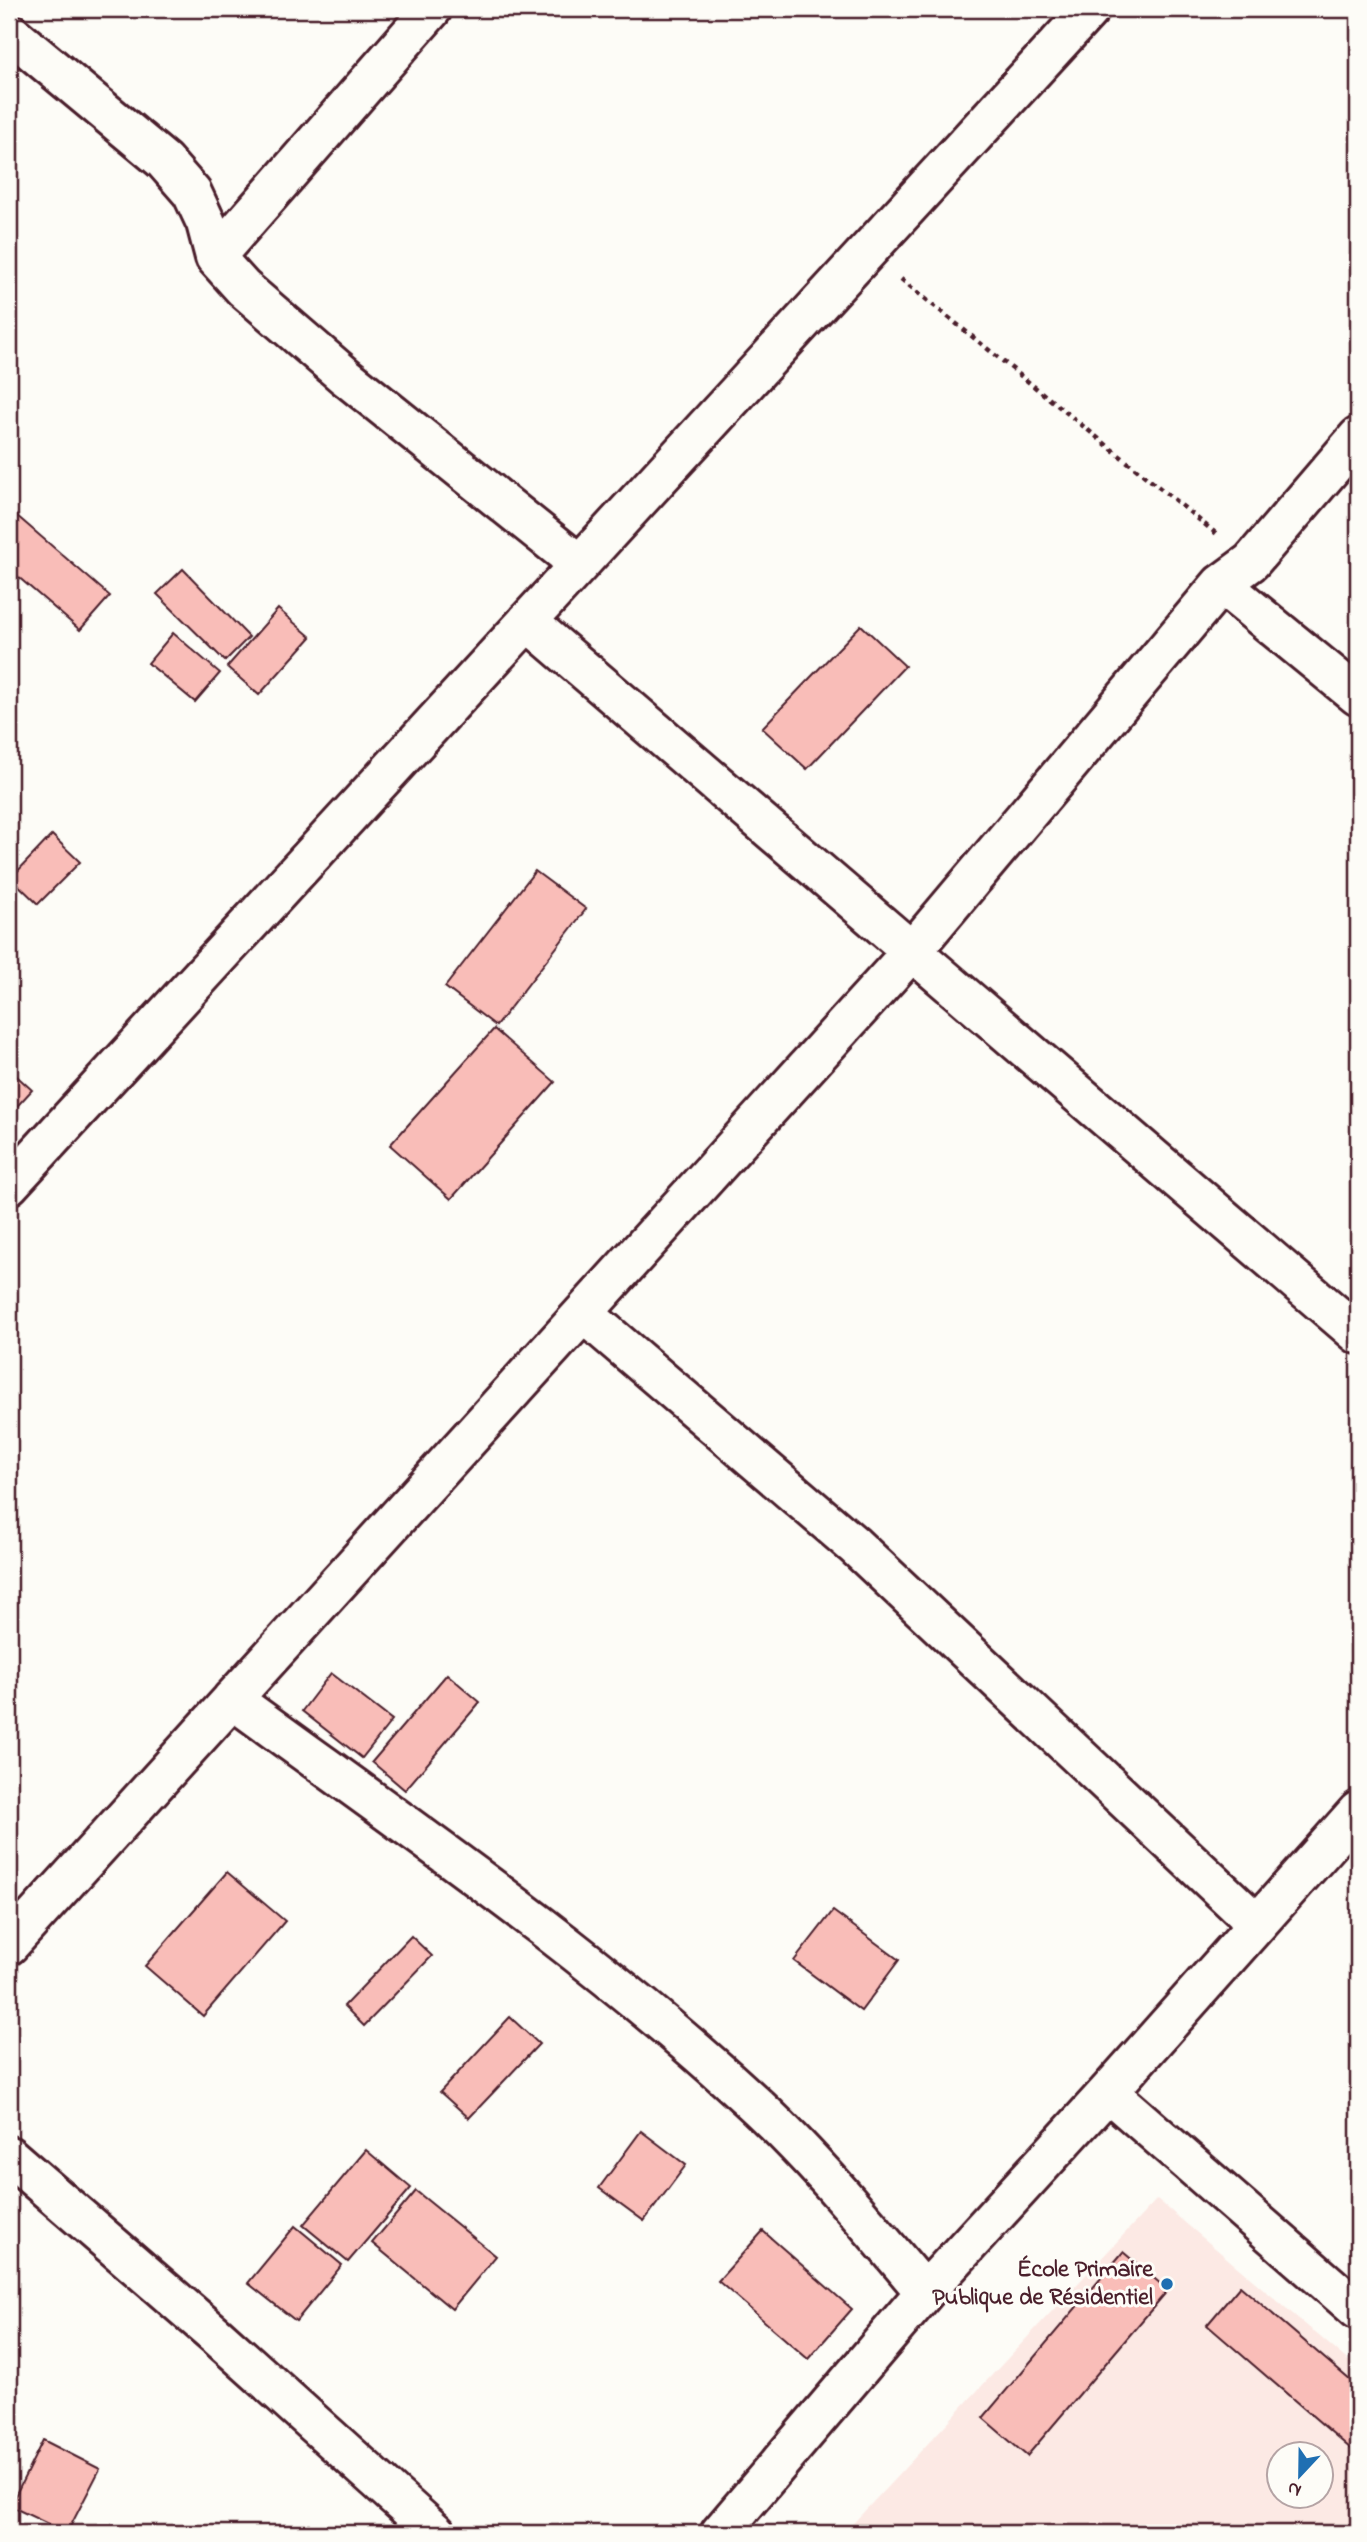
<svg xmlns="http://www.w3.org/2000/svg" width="1367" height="2542" viewBox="0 0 1367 2542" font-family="'Indie Flower',sans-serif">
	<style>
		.built { fill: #fce9e4; fill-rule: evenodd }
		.building { fill: #f9bdb8; stroke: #4a1f2b; stroke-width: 2 }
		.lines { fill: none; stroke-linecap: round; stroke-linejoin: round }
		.minor-casing { stroke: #4a1f2b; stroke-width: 44 }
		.path { stroke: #4a1f2b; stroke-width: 4.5; stroke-dasharray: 5 5; stroke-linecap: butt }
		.minor { stroke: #fdfcf7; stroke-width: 38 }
		.poi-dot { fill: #1f6fb2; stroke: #fdfcf7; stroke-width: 2.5 }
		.labels { text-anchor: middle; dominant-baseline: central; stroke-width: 6; stroke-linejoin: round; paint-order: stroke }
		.poi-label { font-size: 24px; font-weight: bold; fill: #4a1f2b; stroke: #fdfcf7; text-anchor: end }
	</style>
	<rect width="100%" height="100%" fill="#fdfcf7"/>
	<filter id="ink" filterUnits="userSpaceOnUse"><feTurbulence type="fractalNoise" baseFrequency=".0143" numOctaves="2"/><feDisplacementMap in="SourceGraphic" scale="14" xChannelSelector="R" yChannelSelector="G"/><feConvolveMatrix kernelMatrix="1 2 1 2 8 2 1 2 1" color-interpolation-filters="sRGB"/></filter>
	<g filter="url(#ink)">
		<!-- built -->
		<path class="built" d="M1157 2199 1358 2369V2533H844ZM1280 2454H1322V2496H1280Z"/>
		<!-- building -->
		<path class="building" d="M9 509 110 596 80 630 9 569Z
			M183 569 249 637 225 661 157 594Z
			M278 609 311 637 259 695 227 667Z
			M861 625 905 666 807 769 762 728Z
			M173 633 220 673 195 702 148 663Z
			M52 835 80 862 38 904 11 878Z
			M535 871 586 909 496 1026 445 987Z
			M494 1029 555 1082 451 1199 390 1145Z
			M9 1069 32 1090 9 1115Z
			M331 1673 392 1720 362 1758 302 1711Z
			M447 1674 480 1702 405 1790 372 1762Z
			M227 1872 285 1921 203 2016 145 1966Z
			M833 1911 899 1960 861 2011 794 1961Z
			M411 1936 432 1956 364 2026 344 2006Z
			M510 2017 539 2044 469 2118 440 2092Z
			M641 2131 686 2165 644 2221 599 2188Z
			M366 2150 411 2188 348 2262 303 2225Z
			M416 2191 496 2256 452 2309 372 2243Z
			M295 2226 342 2265 296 2321 248 2283Z
			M763 2231 852 2309 808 2359 718 2281Z
			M1123 2252 1168 2290 1027 2456 983 2418Z
			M1240 2286 1358 2387V2455L1207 2325Z
			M43 2440 100 2469 67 2533 10 2506Z"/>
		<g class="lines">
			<!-- minor casing -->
			<g class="minor-casing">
				<path id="minor" d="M9 32 164 161 192 193 206 223 215 257 243 288 345 376 579 564
					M215 257 432 9
					M1221 584 1358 696
					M527 621 1358 1334
					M9 1185 1090 9
					M583 1313 854 1545 1257 1924
					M232 1699C407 1827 587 1950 747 2097 812 2156 868 2225 925 2292
					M9 1945 912 951 1221 584 1251 562 1358 437
					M1108 2092 1358 2310
					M9 2156 217 2336 436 2533
					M720 2533 925 2292 1108 2092 1358 1811"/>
			</g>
			<!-- path -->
			<path class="path" d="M901 279 1218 535"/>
			<!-- minor -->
			<use href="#minor" class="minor"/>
		</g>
	</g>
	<!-- markers -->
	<circle class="poi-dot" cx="1167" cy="2284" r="7"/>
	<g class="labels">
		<!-- poi labels -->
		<g class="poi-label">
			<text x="1153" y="2270">École Primaire<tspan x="1153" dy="28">Publique de Résidentiel</tspan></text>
		</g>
	</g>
	<!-- margin -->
	<rect width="1367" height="2542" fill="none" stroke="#fdfcf7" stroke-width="35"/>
	<rect x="18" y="18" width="1332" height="2507" fill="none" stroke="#4a1f2b" stroke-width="2.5" filter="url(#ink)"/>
	<!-- north arrow -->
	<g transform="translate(1300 2475) rotate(202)"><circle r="33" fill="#fdfcf7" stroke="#b5a4a5" stroke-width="2"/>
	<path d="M0-5L12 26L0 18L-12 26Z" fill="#1f6fb2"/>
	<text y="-10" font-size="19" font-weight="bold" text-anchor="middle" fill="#4a1f2b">N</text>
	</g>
</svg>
